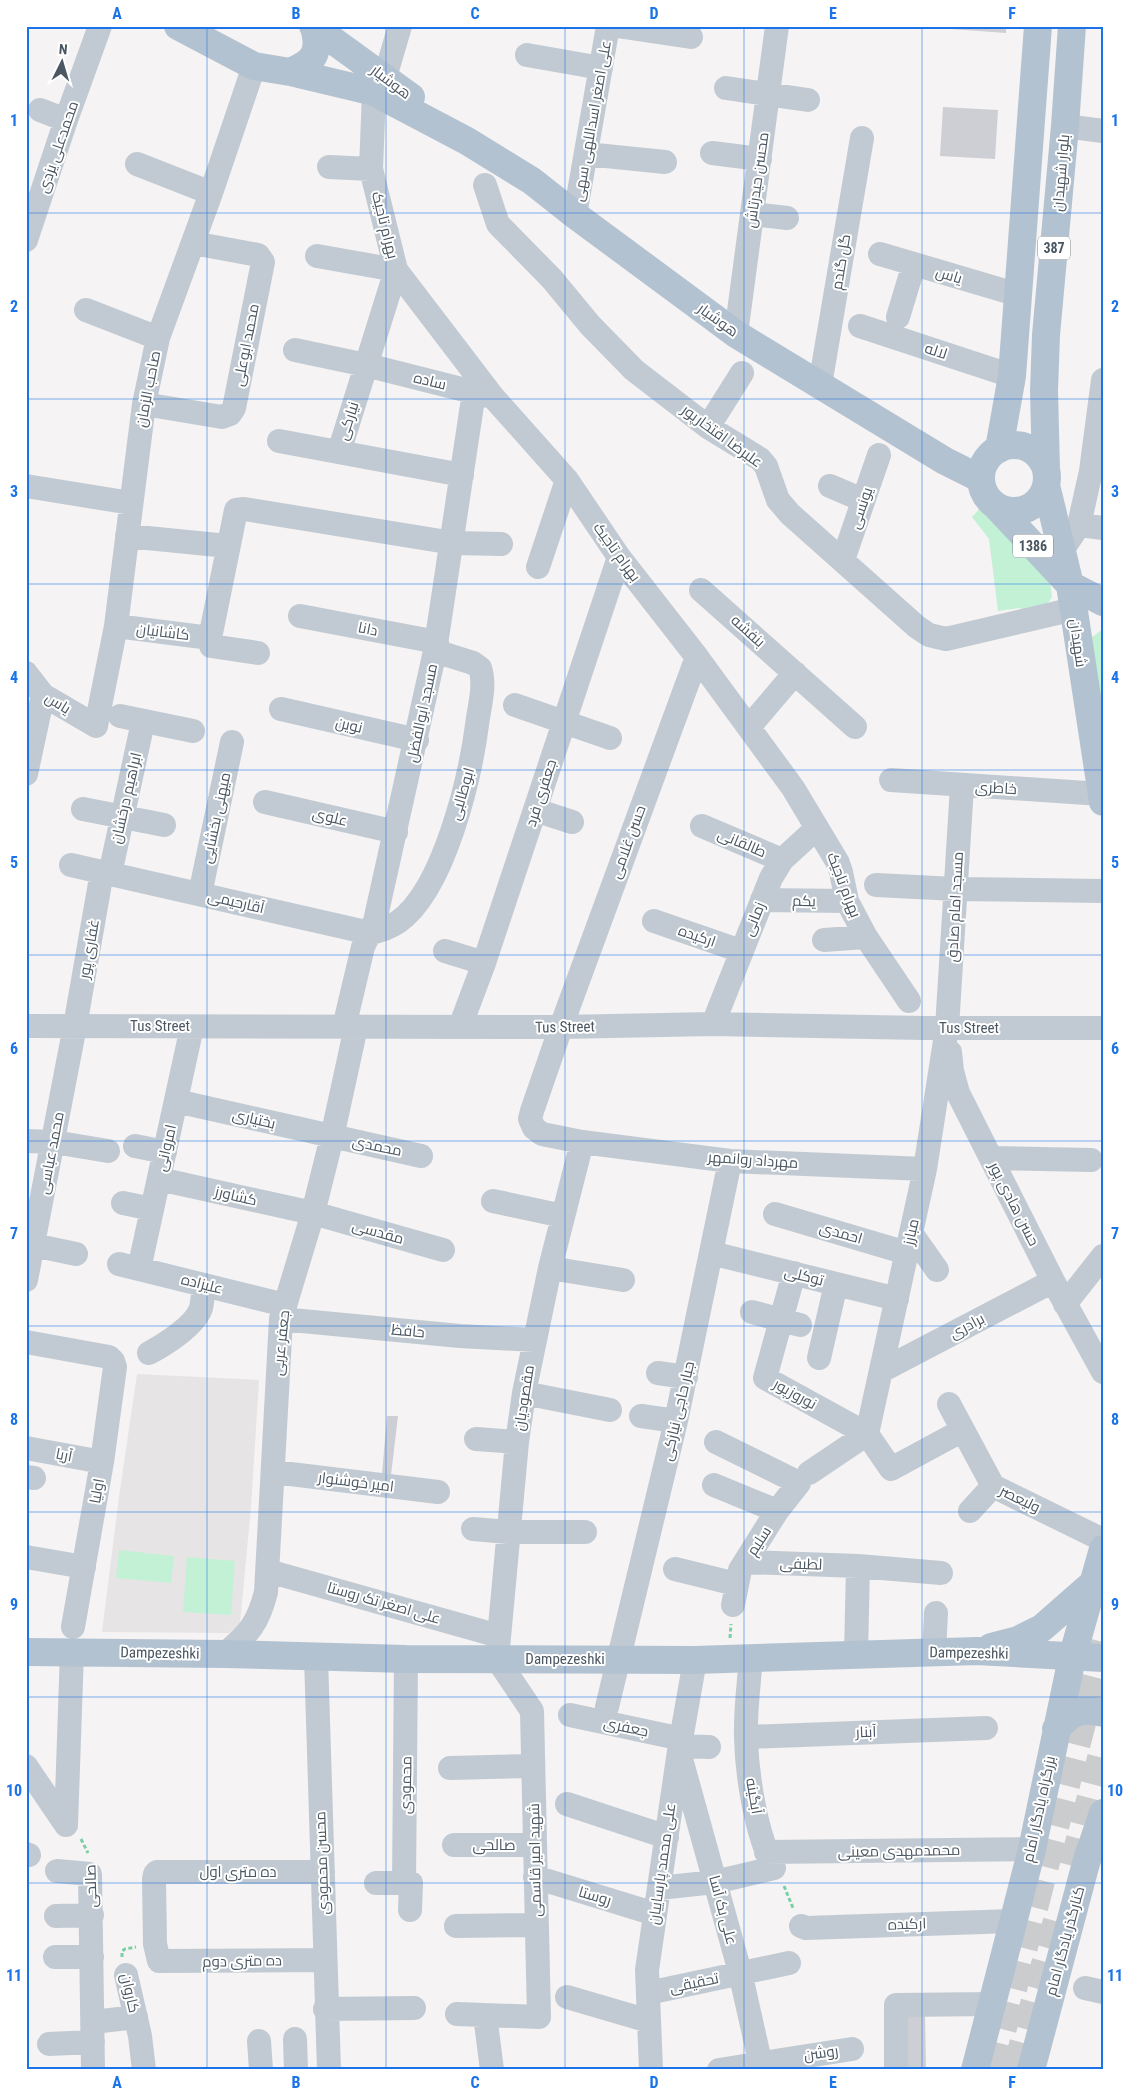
<svg xmlns="http://www.w3.org/2000/svg" width="1129" height="2096" viewBox="0 0 1129 2096" font-family="'Roboto Condensed',Cairo,sans-serif">
	<style>
		.education { fill: #e6e4e5 }
		.green { fill: #c3f1d5 }
		.building { fill: #cdcfd5 }
		.lines { fill: none; stroke-linecap: round; stroke-linejoin: round }
		.highway-tunnel { stroke: #caccce; stroke-width: 28; stroke-dasharray: 28 14; stroke-linecap: butt }
		.path { stroke: #7ad0a6; stroke-width: 3; stroke-dasharray: 4 2.5; stroke-linecap: butt }
		.minor { stroke: #c1cad2; stroke-width: 24 }
		.major { stroke: #b3c2d1; stroke-width: 28 }
		.grid { fill: none; stroke: #1a73e8; stroke-width: 1; stroke-opacity: 0.55 }
		.labels { text-anchor: middle; dominant-baseline: central; stroke-width: 4; stroke-linejoin: round; paint-order: stroke }
		.shield { fill: #fff; stroke: #808990; stroke-width: 1 }
		.shield-label { font-size: 14px; font-weight: bold; fill: #4a5661 }
		.street-label { font-size: 15px; fill: #4a5661; stroke: #fff }
		.neatline { fill: none; stroke: #1a73e8; stroke-width: 2 }
		.grid-label { font-size: 16px; text-anchor: middle; font-weight: bold; fill: #1a73e8 }
	</style>
	<rect width="100%" height="100%" fill="#f5f3f3"/>
	<!-- education -->
	<path class="education" d="M137 1374 259 1380 251 1507 240 1624 229 1633 102 1632 119 1497Z"/>
	<!-- green -->
	<path class="green" d="M985 503 1049 572 1052 597 1046 606 1030 612 1019 608 998 611 989 539 972 517Z
		M1103 629V775L1088 640Z
		M119 1550 174 1556 171 1583 116 1578Z
		M187 1557 235 1561 231 1615 183 1612Z"/>
	<!-- building -->
	<path class="building" d="M951 26H1006V33L951 29Z
		M943 107 998 110 995 159 940 156Z
		M387 1416H398L391 1475 382 1474Z
		M904 2014H925L926 2070H904Z"/>
	<g class="lines">
		<!-- highway-tunnel -->
		<path class="highway-tunnel" d="M1073 1866 1103 1751
			M992 2070 1103 1642
			M1016 2070 1060 1910"/>
		<!-- path -->
		<path class="path" d="M730 1638 731 1624
			M81 1839 88 1853
			M784 1886 793 1908
			M122 1957V1951L125 1949 136 1947"/>
		<!-- minor -->
		<path class="minor" d="M617 26 691 37
			M527 55 601 68
			M385 77 400 26
			M726 88 808 100
			M374 92 371 169 396 270 493 397 567 480 619 557 697 657 793 788 838 863 841 872 847 901 866 937 909 1001
			M40 110 66 120
			M1065 126 1103 131
			M712 153 760 159
			M586 154 665 162
			M137 164 211 193
			M329 167 371 169
			M485 185 498 224 552 279 590 325 634 370 708 427 760 459 766 466 778 500 790 514 917 627 929 635 946 639 1074 609
			M752 214 787 218
			M575 215 608 26
			M26 240 66 120 100 26
			M880 254 1019 295
			M317 256 396 270
			M86 310 158 338
			M898 317 914 264
			M860 326 1012 376
			M736 334 777 26
			M295 350 366 365 489 396
			M820 385 862 138
			M144 404 222 417 230 414 234 408 263 262 258 255 193 243
			M708 427 742 373
			M279 441 462 475
			M339 452 396 270
			M26 486 131 503
			M830 486 863 500
			M1079 525 1103 528
			M127 536 228 546
			M1061 552 1079 525 1091 471 1103 380
			M843 560 879 455
			M538 567 567 480
			M701 590 855 727
			M300 616 437 642
			M116 626 210 638
			M258 653 211 646 210 638 236 510 244 509 453 543 501 544
			M697 657 561 1027 532 1111 530 1119 534 1128 542 1134 582 1142 730 1161 925 1169
			M26 673 43 695 96 726 116 626 144 404 158 338 211 193 254 66
			M515 705 610 738
			M281 709 417 740
			M120 716 193 731
			M749 727 795 673
			M26 774 43 695
			M891 780 1101 794
			M265 802 396 832
			M83 809 164 825
			M535 810 572 822
			M702 826 782 860
			M71 865 370 933C380 931 389 928 398 922 444 890 470 778 477 725 479 707 486 686 480 668L473 663 435 651
			M110 874 143 722
			M876 885 956 889 1103 891
			M200 894 232 742
			M762 900 847 901
			M654 921 741 951
			M824 940 866 937
			M445 951 484 963
			M713 1024 771 878 782 860 817 828
			M26 1026 561 1027 713 1024 923 1028H1103
			M344 1027 363 947 375 921 435 651 474 392
			M460 1027 484 963 619 557
			M950 1052 952 1071 958 1093 1053 1281 1103 1372
			M176 1101 421 1156
			M26 1141 54 1142 108 1151
			M135 1146 165 1152
			M991 1158 1091 1160
			M159 1179 313 1213 443 1250
			M493 1201 563 1216
			M123 1203 152 1209
			M775 1214 907 1253
			M911 1233 937 1270
			M33 1245 76 1254
			M711 1253 897 1299
			M119 1264 285 1305
			M550 1268 623 1280
			M139 1269 192 1027
			M794 1273 765 1378 867 1434 891 1469 963 1430
			M26 1280 75 1026 102 872
			M1065 1304 1103 1256
			M752 1312 800 1325
			M281 1319 460 1336 534 1340
			M26 1342 109 1357 113 1361 115 1367 102 1462 73 1627
			M149 1353C164 1345 195 1326 201 1308 203 1300 203 1293 203 1285
			M819 1358 836 1284
			M881 1371 1053 1281
			M658 1373 686 1377
			M524 1393 610 1410
			M949 1404 993 1486 1103 1540
			M641 1416 676 1421
			M867 1434 925 1169 947 1028 962 786
			M476 1439 517 1442
			M716 1442 799 1483 777 1511 740 1570 733 1605
			M26 1448 102 1462
			M274 1472 438 1492
			M809 1473 867 1434
			M26 1477 34 1478
			M714 1485 777 1511
			M970 1511 993 1486
			M473 1529 508 1532H585
			M26 1557 84 1567
			M745 1562 858 1566 941 1573
			M675 1569 736 1584
			M268 1571 499 1636
			M934 1652 936 1613
			M225 1654C249 1633 258 1624 266 1592L281 1319 313 1213 332 1137 356 1027
			M856 1654 858 1566
			M316 1657 329 2070
			M607 1707 676 1421 730 1161
			M570 1715 682 1739
			M746 1737 986 1728
			M680 1746 709 1747
			M681 1759 740 1972 762 2070
			M26 1766 66 1825
			M450 1768 533 1766
			M567 1804 667 1837
			M66 1825 72 1651
			M454 1845H535
			M766 1852 1032 1849
			M26 1854 29 1855
			M57 1871 90 1874 93 2070
			M323 1872H157L155 1874 154 1879 155 1944 159 1961 325 1960
			M535 1877 655 1914
			M376 1883H404L406 1659
			M404 1883H411L410 1910
			M659 1888 715 1882 774 1868C756 1834 747 1776 746 1738 745 1711 749 1684 751 1657
			M56 1916 92 1915
			M456 1926 536 1925
			M801 1926 806 1928 1013 1921
			M55 1957H92
			M126 1975 140 2036 144 2070
			M1085 1988 1103 1992
			M648 1993 789 1963
			M567 1997 649 2021
			M325 2009 414 2008
			M457 2014 539 2017 532 1711 497 1659 517 1442 524 1393 550 1268 582 1142
			M485 2015 492 2070
			M93 2022 136 2017
			M295 2039 296 2070
			M259 2041 261 2070
			M49 2044 93 2042
			M651 2070 647 1970 679 1751 695 1660
			M719 2070 852 2049
			M896 2070V2005L992 2004"/>
		<!-- major -->
		<path class="major" d="M178 26 254 66 290 72 374 92 467 141 532 181 575 215 736 334 945 461 981 479
			M313 26 411 97
			M290 72C314 62 321 53 314 27
			M981 478a33 33 0 1 1 66 0a33 33 0 1 1-66 0Z
			M999 449 1012 376 1038 26
			M1046 469 1044 391 1046 335 1065 126 1072 26
			M1046 485 1070 585 1103 802
			M996 506 1070 585 1103 602
			M991 1647 1018 1640 1042 1628 1091 1585
			M26 1652 225 1654 406 1659 695 1660 977 1651 1103 1658
			M1056 1729C1072 1712 1079 1707 1103 1713
			M975 2070 1032 1849 1072 1658 1103 1549
			M1031 2070 1086 1863 1103 1813"/>
	</g>
	<!-- grid -->
	<path class="grid" d="M207 26V2070M386 26V2070M565 26V2070M744 26V2070M922 26V2070M26 213H1103M26 399H1103M26 584H1103M26 770H1103M26 955H1103M26 1141H1103M26 1326H1103M26 1512H1103M26 1697H1103M26 1883H1103"/>
	<g class="labels">
		<!-- shield labels -->
		<g class="shield">
			<rect x="1038" y="236.5" width="32" height="23" rx="4"/>
			<rect x="1013" y="534.5" width="40" height="23" rx="4"/>
		</g>
		<g class="shield-label">
			<text x="1054" y="248">387</text>
			<text x="1033" y="546">1386</text>
		</g>
		<!-- street labels -->
		<g class="street-label">
			<text transform="translate(391 82) rotate(37)">هوشیار</text>
			<text transform="translate(592 121) rotate(-80)">علی اصغر اسداللهی سهی</text>
			<text transform="translate(58 147) rotate(-71)">محمدعلی یزدی</text>
			<text transform="translate(1061 173) rotate(-85)">بلوار شهیدان</text>
			<text transform="translate(757 180) rotate(-82)">محسن حیدرتاش</text>
			<text transform="translate(385 225) rotate(76)">بهرام تاجیک</text>
			<text transform="translate(841 262) rotate(-81)">گل گندم</text>
			<text transform="translate(949 275) rotate(17)">یاس</text>
			<text transform="translate(718 320) rotate(36)">هوشیار</text>
			<text transform="translate(246 345) rotate(-79)">محمد ابوعلی</text>
			<text transform="translate(936 351) rotate(18)">لاله</text>
			<text transform="translate(430 381) rotate(14)">ساده</text>
			<text transform="translate(148 389) rotate(-79)">صاحب الزمان</text>
			<text transform="translate(348 421) rotate(-72)">نیارکی</text>
			<text transform="translate(722 436) rotate(36)">علیرضا افتخارپور</text>
			<text transform="translate(861 508) rotate(-71)">یونسی</text>
			<text transform="translate(617 552) rotate(54)">بهرام تاجیک</text>
			<text transform="translate(368 629) rotate(11)">دانا</text>
			<text transform="translate(748 631) rotate(42)">بنفشه</text>
			<text transform="translate(163 632) rotate(7)">کاشانیان</text>
			<text transform="translate(1078 643) rotate(82)">شهیدان</text>
			<text transform="translate(58 703) rotate(32)">یاس</text>
			<text transform="translate(422 713) rotate(-78)">مسجد ابوالفضل</text>
			<text transform="translate(349 725) rotate(13)">نوین</text>
			<text transform="translate(996 788) rotate(3)">خاطری</text>
			<text transform="translate(541 793) rotate(-72)">جعفری فرد</text>
			<text transform="translate(462 794) rotate(-74)">ابوطالبی</text>
			<text transform="translate(126 798) rotate(-77)">ابراهیم درخشان</text>
			<text transform="translate(330 817) rotate(13)">علوی</text>
			<text transform="translate(216 818) rotate(-78)">میهنی بخشایی</text>
			<text transform="translate(628 842) rotate(-70)">حسن غلامی</text>
			<text transform="translate(742 843) rotate(23)">طالقانی</text>
			<text transform="translate(844 885) rotate(69)">بهرام تاجیک</text>
			<text transform="translate(804 901) rotate(1)">یکم</text>
			<text transform="translate(236 902) rotate(13)">آقارحیمی</text>
			<text transform="translate(955 907) rotate(-87)">مسجد امام صادق</text>
			<text transform="translate(754 919) rotate(-68)">زمانی</text>
			<text transform="translate(697 936) rotate(19)">ارکیده</text>
			<text transform="translate(89 949) rotate(-80)">غفاری پور</text>
			<text x="160" y="1026">Tus Street</text>
			<text transform="translate(565 1027) rotate(-1)">Tus Street</text>
			<text x="969" y="1028">Tus Street</text>
			<text transform="translate(254 1119) rotate(13)">بختیاری</text>
			<text transform="translate(377 1146) rotate(12)">محمدی</text>
			<text transform="translate(166 1148) rotate(-77)">امروانی</text>
			<text transform="translate(51 1153) rotate(-79)">محمد عباسی</text>
			<text transform="translate(753 1160) rotate(4)">مهرداد روانمهر</text>
			<text transform="translate(236 1196) rotate(13)">کشاورز</text>
			<text transform="translate(1014 1204) rotate(63)">حسن هادی پور</text>
			<text transform="translate(378 1232) rotate(16)">مقدسی</text>
			<text transform="translate(911 1232) rotate(-78)">مبارز</text>
			<text transform="translate(841 1233) rotate(16)">احمدی</text>
			<text transform="translate(804 1276) rotate(14)">توکلی</text>
			<text transform="translate(202 1284) rotate(14)">علیزاده</text>
			<text transform="translate(967 1326) rotate(-28)">برادری</text>
			<text transform="translate(408 1331) rotate(5)">حافظ</text>
			<text transform="translate(281 1343) rotate(-84)">جعفر عربی</text>
			<text transform="translate(795 1394) rotate(29)">نوروزپور</text>
			<text transform="translate(524 1398) rotate(-81)">مقصودیان</text>
			<text transform="translate(678 1411) rotate(-77)">جبار حاجی نیازکی</text>
			<text transform="translate(64 1455) rotate(11)">آریا</text>
			<text transform="translate(356 1482) rotate(7)">امیر خوشنوار</text>
			<text transform="translate(97 1491) rotate(-80)">اولیا</text>
			<text transform="translate(1020 1499) rotate(26)">ولیعصر</text>
			<text transform="translate(759 1541) rotate(-57)">سلیم</text>
			<text transform="translate(801 1564) rotate(2)">لطیفی</text>
			<text transform="translate(384 1603) rotate(16)">علی اصغر تک روستا</text>
			<text transform="translate(160 1653) rotate(1)">Dampezeshki</text>
			<text transform="translate(969 1653) rotate(1)">Dampezeshki</text>
			<text x="565" y="1659">Dampezeshki</text>
			<text transform="translate(626 1727) rotate(12)">جعفری</text>
			<text transform="translate(866 1732) rotate(-2)">آبنار</text>
			<text transform="translate(406 1785) rotate(-89)">محمودی</text>
			<text transform="translate(754 1796) rotate(80)">آبگینه</text>
			<text transform="translate(1039 1809) rotate(-78)">بزرگراه یادگار امام</text>
			<text x="494" y="1845">صالحی</text>
			<text transform="translate(899 1851) rotate(-1)">محمدمهدی معینی</text>
			<text transform="translate(535 1860) rotate(-91)">شهید امیر قاسمی</text>
			<text transform="translate(322 1863) rotate(-92)">محسن محمودی</text>
			<text transform="translate(662 1864) rotate(-82)">علی محمد پارساییان</text>
			<text x="238" y="1872">ده متری اول</text>
			<text transform="translate(91 1886) rotate(-92)">صالحی</text>
			<text transform="translate(595 1896) rotate(17)">روستا</text>
			<text transform="translate(723 1910) rotate(75)">علی بک آسا</text>
			<text transform="translate(907 1924) rotate(-2)">ارکیده</text>
			<text transform="translate(1065 1941) rotate(-75)">کنارگذر یادگار امام</text>
			<text transform="translate(242 1961) rotate(-1)">ده متری دوم</text>
			<text transform="translate(694 1983) rotate(-12)">تحقیقی</text>
			<text transform="translate(130 1993) rotate(77)">کاروان</text>
			<text transform="translate(821 2053) rotate(-8)">روشن</text>
		</g>
	</g>
	<!-- border -->
	<rect width="1129" height="2096" fill="none" stroke="#ffffff" stroke-width="55"/>
	<!-- north arrow -->
	<g transform="translate(62 62) rotate(5)" stroke="#ffffff" stroke-width="4" paint-order="stroke">
	<path d="M0-4L9 19L0 12L-9 19Z" fill="#4a5661"/>
	<text y="-8" font-size="14" font-weight="bold" text-anchor="middle" fill="#4a5661">N</text>
	</g>
	<rect x="28" y="28" width="1074" height="2040" class="neatline"/>
	<g class="grid-label">
		<text x="117" y="19">A</text>
		<text x="296" y="19">B</text>
		<text x="475" y="19">C</text>
		<text x="654" y="19">D</text>
		<text x="833" y="19">E</text>
		<text x="1012" y="19">F</text>
		<text x="14" y="126">1</text>
		<text x="1115" y="126">1</text>
		<text x="14" y="312">2</text>
		<text x="1115" y="312">2</text>
		<text x="14" y="497">3</text>
		<text x="1115" y="497">3</text>
		<text x="14" y="683">4</text>
		<text x="1115" y="683">4</text>
		<text x="14" y="868">5</text>
		<text x="1115" y="868">5</text>
		<text x="14" y="1054">6</text>
		<text x="1115" y="1054">6</text>
		<text x="14" y="1239">7</text>
		<text x="1115" y="1239">7</text>
		<text x="14" y="1425">8</text>
		<text x="1115" y="1425">8</text>
		<text x="14" y="1610">9</text>
		<text x="1115" y="1610">9</text>
		<text x="14" y="1796">10</text>
		<text x="1115" y="1796">10</text>
		<text x="14" y="1981">11</text>
		<text x="1115" y="1981">11</text>
		<text x="117" y="2088">A</text>
		<text x="296" y="2088">B</text>
		<text x="475" y="2088">C</text>
		<text x="654" y="2088">D</text>
		<text x="833" y="2088">E</text>
		<text x="1012" y="2088">F</text>
	</g>
</svg>
